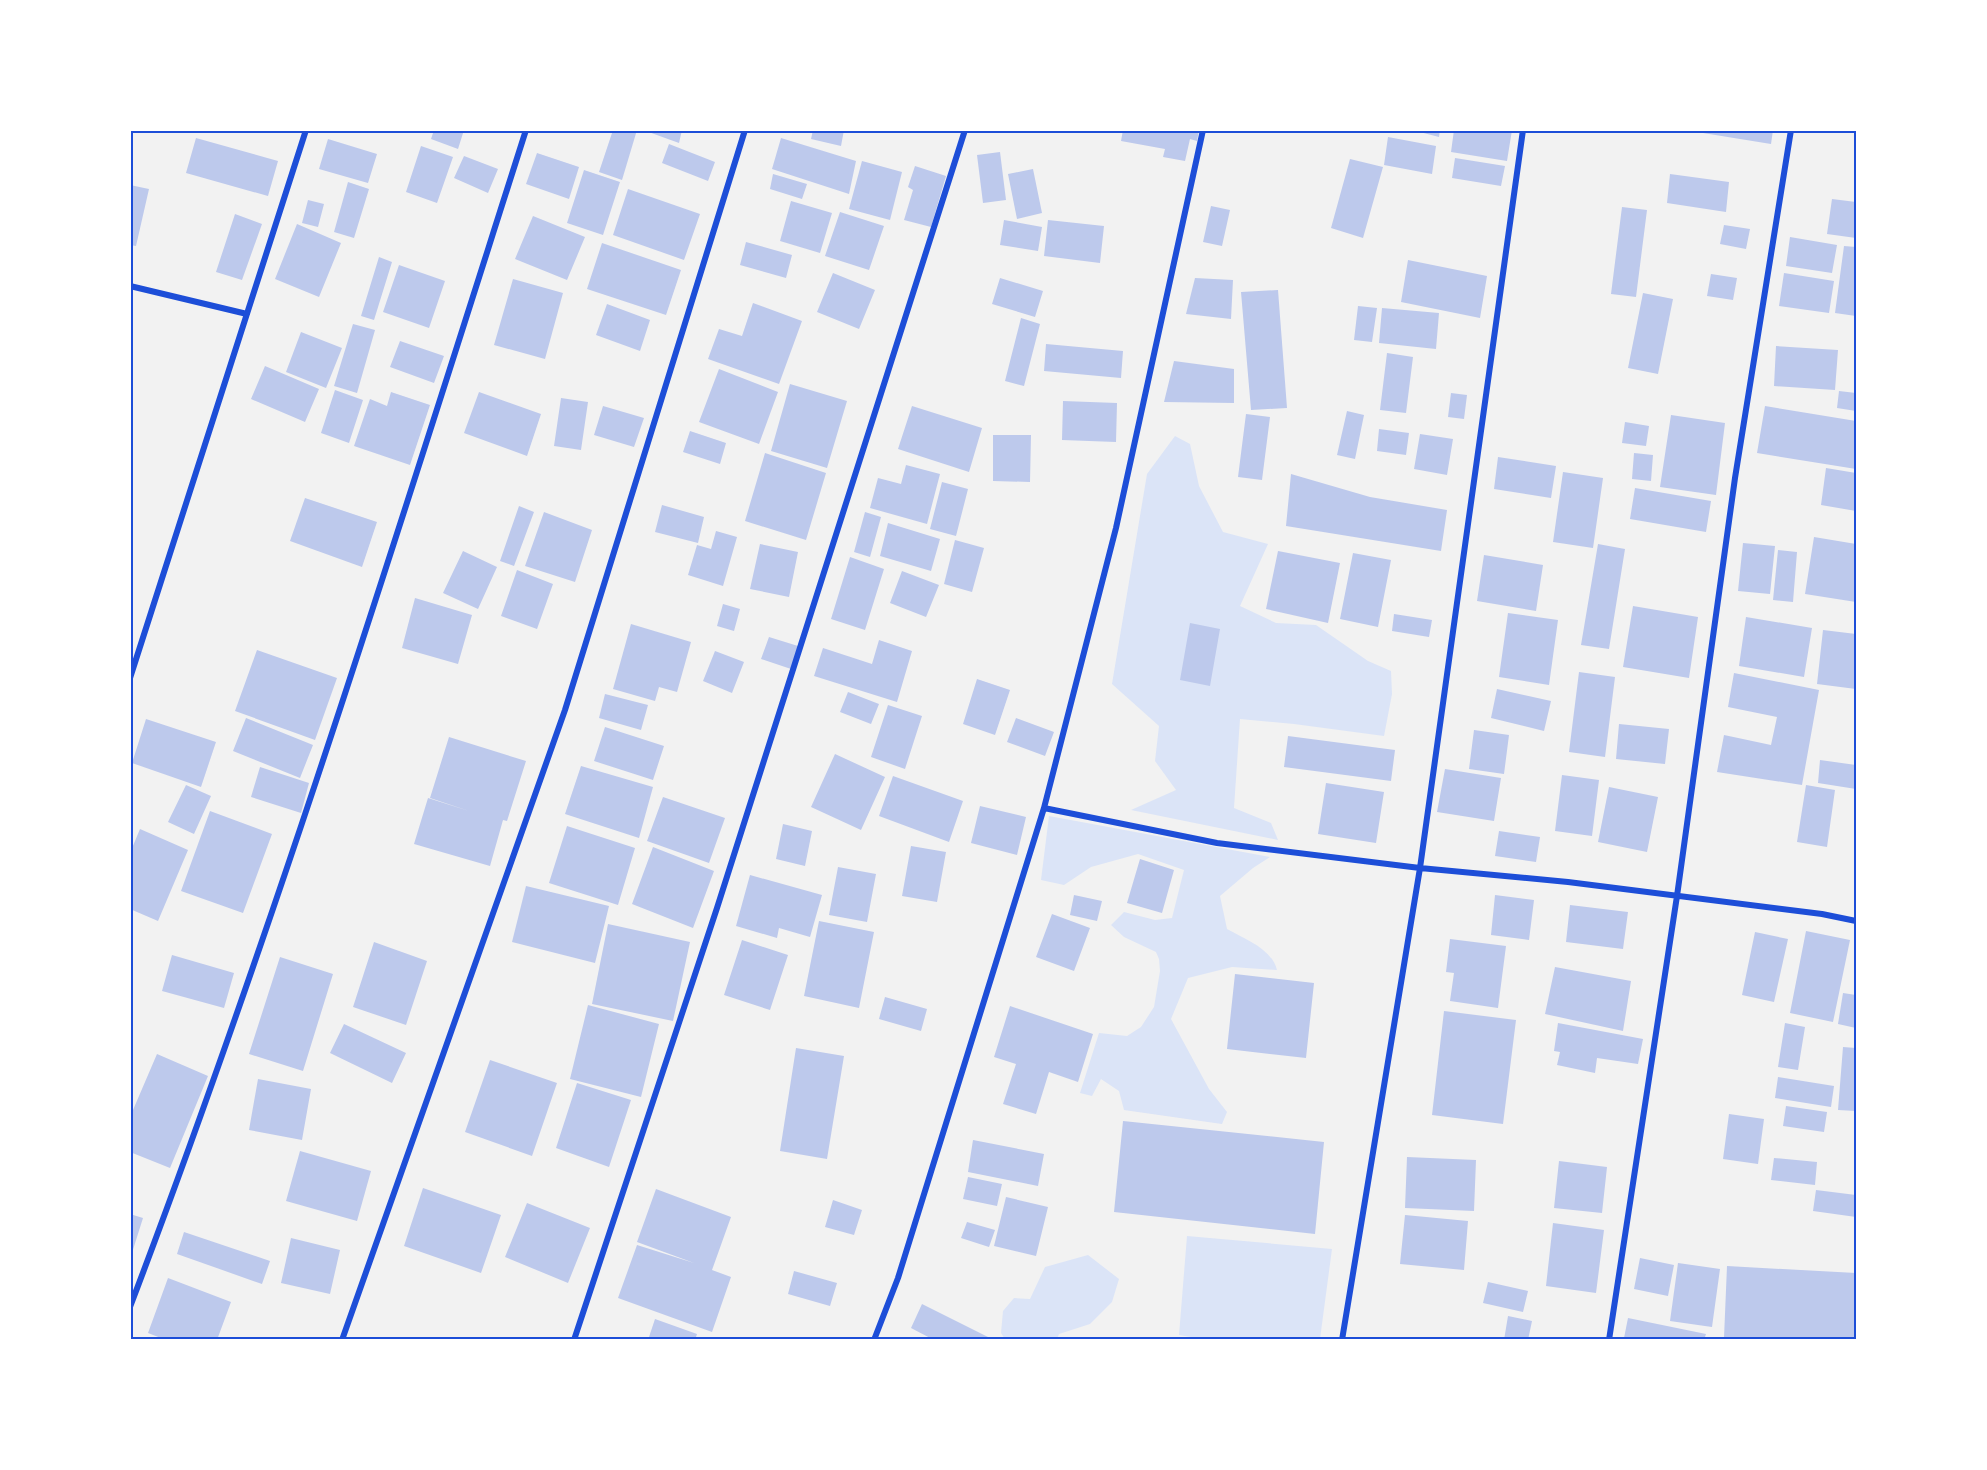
<svg xmlns="http://www.w3.org/2000/svg" width="1987" height="1470" viewBox="0 0 1987 1470" font-family="Karla,sans-serif">
	<style>
		.green { fill: #dbe4f7 }
		.building { fill: #bdc9ec }
		.lines { fill: none; stroke-linecap: round; stroke-linejoin: round }
		.minor { stroke: #1d4ed8; stroke-width: 6 }
		.neatline { fill: none; stroke: #1d4ed8; stroke-width: 2 }
	</style>
	<rect width="100%" height="100%" fill="#f2f2f2"/>
	<!-- green -->
	<path class="green" d="M1175 436 1190 444 1199 486 1223 532 1268 544 1240 606 1276 623 1316 625 1368 661 1391 671 1392 694 1384 736 1294 724 1240 719 1234 808 1271 823 1278 840 1131 810 1176 790 1155 761 1159 726 1112 684 1147 474Z
		M1049 816 1270 857 1253 868 1220 896 1227 929C1245 939 1272 949 1277 970L1232 967 1188 978 1171 1019 1209 1089 1227 1112 1222 1124 1124 1110 1119 1091 1101 1079 1092 1096 1080 1093 1099 1033 1127 1036 1141 1027 1154 1007 1160 971 1159 959 1156 952 1124 937 1111 925 1124 912 1155 920 1172 918 1184 870 1138 854 1091 867 1064 885 1041 880Z
		M1187 1236 1332 1249 1320 1339 1209 1340 1179 1335Z
		M1088 1255 1119 1279 1112 1302 1090 1324 1059 1334 1057 1339H1005L1001 1333 1003 1311 1014 1298 1030 1299 1045 1267Z"/>
	<!-- building -->
	<path class="building" d="M434 130H464L458 149 431 139Z
		M613 130H637L622 180 599 172Z
		M643 130H682L679 143Z
		M813 130H844L841 146 811 139Z
		M1123 130H1199L1197 141 1190 139 1185 161 1163 157 1165 149 1121 141Z
		M1412 130H1440L1439 137Z
		M1454 130H1512L1507 161 1451 152Z
		M1703 130H1773L1771 144 1703 133Z
		M1388 137 1436 146 1432 174 1384 165Z
		M196 138 278 161 268 196 186 173Z
		M781 138 856 161 849 194 772 169Z
		M328 139 377 154 368 183 319 169Z
		M669 144 715 162 708 181 662 163Z
		M421 146 453 157 437 203 406 192Z
		M1000 152 1006 200 983 203 977 155Z
		M537 153 579 167 569 199 526 184Z
		M464 156 498 169 488 193 454 178Z
		M1455 158 1505 166 1501 186 1452 178Z
		M1350 159 1383 167 1363 238 1331 228Z
		M862 161 902 172 890 220 849 209Z
		M915 166 946 176 931 227 904 220 913 190 908 187Z
		M1033 169 1042 213 1017 219 1008 174Z
		M584 170 620 182 603 235 567 223Z
		M773 174 807 184 802 199 770 189Z
		M1670 174 1729 182 1726 212 1667 203Z
		M348 182 369 189 354 238 334 232Z
		M130 185 149 189 136 246 130 245Z
		M628 189 700 214 684 260 613 235Z
		M1832 199 1856 202V238L1827 234Z
		M308 200 324 204 318 227 302 223Z
		M791 201 832 213 820 253 780 241Z
		M1211 206 1230 210 1222 246 1203 242Z
		M1622 207 1647 210 1636 297 1611 294Z
		M840 212 884 226 869 270 825 256Z
		M235 214 262 224 242 280 216 272Z
		M533 216 585 237 567 280 515 259Z
		M1004 220 1042 227 1038 251 1000 245Z
		M1048 220 1104 226 1100 263 1044 256Z
		M297 224 341 243 319 297 275 279Z
		M1724 225 1750 229 1746 249 1720 244Z
		M1790 237 1837 245 1832 273 1786 266Z
		M746 242 792 255 786 278 740 265Z
		M602 243 681 270 666 315 587 289Z
		M1844 246 1856 247V316L1835 313Z
		M379 257 392 262 374 320 361 316Z
		M1408 260 1487 276 1480 318 1401 302Z
		M399 265 445 281 429 328 383 312Z
		M833 273 875 290 859 329 817 312Z
		M1784 273 1834 281 1829 313 1779 306Z
		M1711 274 1737 278 1733 300 1707 296Z
		M1000 278 1043 291 1035 317 992 304Z
		M1195 278 1233 280 1231 319 1186 314Z
		M513 279 563 293 545 359 494 345Z
		M1278 290 1287 408 1251 410 1241 292Z
		M1643 293 1673 299 1658 374 1628 368Z
		M753 303 802 321 779 384 708 359 719 329 742 336Z
		M607 304 650 320 640 351 596 335Z
		M1358 306 1377 308 1372 342 1354 340Z
		M1382 308 1439 313 1436 349 1379 343Z
		M1021 318 1040 324 1024 386 1005 381Z
		M353 324 375 330 357 393 334 386Z
		M301 332 342 348 326 388 286 372Z
		M400 341 444 356 434 383 390 367Z
		M1046 344 1123 351 1121 378 1044 371Z
		M1776 346 1838 350 1835 390 1774 386Z
		M1387 353 1413 357 1406 413 1380 410Z
		M1174 361 1234 369V403L1164 402Z
		M265 366 319 389 305 422 251 399Z
		M719 369 778 392 759 444 699 422Z
		M790 384 847 401 827 468 771 451Z
		M335 390 363 400 349 443 321 433Z
		M1839 391 1856 393V411L1837 408Z
		M391 392 430 405 410 465 354 446 370 399 387 406Z
		M479 392 541 414 527 456 464 433Z
		M1451 393 1467 395 1464 419 1448 417Z
		M561 398 588 402 581 450 554 446Z
		M1063 401 1117 403 1116 442 1062 440Z
		M603 406 644 418 634 447 594 435Z
		M912 406 982 428 969 472 898 449Z
		M1765 406 1856 421V469L1757 453Z
		M1347 411 1364 415 1355 459 1337 455Z
		M1246 414 1270 417 1262 480 1238 477Z
		M1671 415 1725 423 1716 495 1660 487Z
		M1625 422 1649 426 1646 446 1622 443Z
		M1379 429 1409 433 1406 455 1377 451Z
		M690 431 726 443 720 464 683 452Z
		M1420 434 1453 439 1447 475 1414 469Z
		M993 435H1031L1030 482 993 481Z
		M765 453 826 473 806 540 745 521Z
		M1634 453 1653 455 1651 481 1632 479Z
		M1498 457 1556 466 1551 498 1494 489Z
		M906 465 940 474 927 524 870 508 878 478 901 484Z
		M1826 468 1856 473V511L1821 505Z
		M1563 472 1603 478 1593 548 1553 542Z
		M1291 474 1370 497 1447 510 1441 551 1286 526Z
		M942 482 968 489 956 536 930 529Z
		M1635 488 1711 501 1706 532 1630 519Z
		M305 498 377 522 362 567 290 541Z
		M662 505 704 517 698 543 655 532Z
		M519 506 534 512 514 566 500 561Z
		M544 512 592 530 575 582 525 566Z
		M865 512 881 517 870 557 854 552Z
		M888 523 940 539 931 571 880 556Z
		M716 531 737 537 723 586 688 575 697 545 711 549Z
		M1814 537 1856 544V602L1805 594Z
		M955 540 984 548 972 592 944 584Z
		M1743 543 1775 546 1770 594 1738 591Z
		M760 544 798 552 789 597 750 589Z
		M1598 544 1625 549 1609 649 1581 645Z
		M1778 550 1797 552 1793 602 1773 600Z
		M463 551 497 567 478 609 443 593Z
		M1278 551 1340 563 1328 623 1266 609Z
		M1353 553 1391 560 1378 627 1340 619Z
		M1484 555 1543 565 1536 611 1477 601Z
		M850 557 884 569 865 630 831 619Z
		M517 570 553 584 537 629 501 616Z
		M902 571 939 585 926 617 890 603Z
		M415 598 472 615 458 664 402 648Z
		M723 604 740 609 734 631 717 626Z
		M1633 606 1698 617 1689 678 1623 667Z
		M1508 613 1558 620 1549 685 1499 677Z
		M1394 614 1432 620 1429 637 1392 631Z
		M1746 617 1812 628 1804 677 1739 666Z
		M1190 623 1220 629 1210 686 1180 680Z
		M631 624 691 642 677 692 659 687 655 701 613 689Z
		M1823 630 1856 634V689L1817 684Z
		M769 637 798 646 791 669 761 659Z
		M879 640 912 651 897 702 814 676 823 648 872 664Z
		M257 650 337 678 315 740 235 711Z
		M715 651 744 662 732 693 703 681Z
		M1579 672 1615 677 1605 757 1569 752Z
		M1734 673 1819 690 1802 785 1717 772 1724 735 1771 745 1777 717 1728 707Z
		M977 679 1010 690 995 735 963 724Z
		M1497 689 1551 701 1544 731 1491 718Z
		M848 692 879 704 871 724 840 712Z
		M605 694 648 705 641 730 599 718Z
		M888 705 922 716 905 769 871 757Z
		M246 718 313 745 300 778 233 751Z
		M1016 718 1054 732 1045 756 1007 742Z
		M146 719 216 742 201 787 132 763Z
		M1619 724 1669 729 1665 764 1616 759Z
		M605 727 664 746 653 780 594 761Z
		M1474 730 1509 735 1504 774 1469 769Z
		M1288 736 1395 750 1391 781 1284 767Z
		M449 737 526 761 507 821 503 820 490 866 414 844 428 798 469 811 430 798Z
		M835 754 885 777 861 830 811 807Z
		M1820 760 1856 765V789L1818 783Z
		M581 766 653 787 639 838 565 814Z
		M260 767 309 783 301 813 251 797Z
		M1445 769 1501 778 1494 821 1437 812Z
		M1562 775 1599 780 1592 836 1555 831Z
		M893 776 963 801 949 842 879 816Z
		M1326 783 1384 792 1376 843 1318 834Z
		M186 785 211 796 194 834 168 822Z
		M1806 785 1835 790 1827 847 1797 842Z
		M1609 787 1658 797 1647 852 1598 842Z
		M663 797 725 818 709 863 647 841Z
		M980 806 1026 817 1017 855 971 843Z
		M210 811 272 834 243 913 181 891Z
		M783 824 812 831 805 866 776 859Z
		M567 826 635 848 618 905 549 883Z
		M140 829 188 850 158 921 130 909V853Z
		M1499 831 1540 837 1536 862 1495 856Z
		M911 846 946 852 937 902 902 896Z
		M653 847 714 871 693 928 632 904Z
		M1140 859 1174 870 1162 913 1127 903Z
		M838 867 876 874 867 922 829 915Z
		M750 875 822 895 810 937 779 928 777 938 736 926Z
		M526 886 609 906 595 963 512 942Z
		M1074 895 1102 901 1097 921 1070 915Z
		M1495 895 1534 900 1529 940 1491 935Z
		M1570 905 1628 912 1623 949 1566 942Z
		M1052 914 1090 928 1074 971 1036 957Z
		M819 921 874 932 859 1008 804 996Z
		M608 924 690 942 673 1021 592 1004Z
		M1806 931 1850 940 1833 1022 1790 1013Z
		M1755 932 1788 939 1774 1002 1742 995Z
		M1450 939 1506 946 1498 1008 1450 1001 1454 973 1446 972Z
		M742 940 788 955 770 1010 724 995Z
		M374 942 427 961 406 1025 353 1007Z
		M172 955 234 973 224 1008 162 991Z
		M280 957 333 974 303 1071 249 1054Z
		M1555 967 1631 981 1623 1031 1545 1014Z
		M1235 974 1314 983 1306 1058 1227 1049Z
		M1843 993 1856 995V1028L1838 1024Z
		M885 997 927 1009 921 1031 879 1019Z
		M588 1005 659 1024 641 1097 570 1079Z
		M1010 1006 1093 1034 1078 1082 1049 1072 1036 1114 1003 1104 1016 1064 994 1057Z
		M1444 1011 1516 1020 1503 1124 1432 1115Z
		M1558 1023 1643 1039 1638 1064 1597 1058 1595 1073 1557 1065 1560 1052 1554 1051Z
		M1785 1023 1805 1027 1798 1070 1778 1067Z
		M344 1024 406 1053 392 1083 330 1053Z
		M1843 1047 1856 1048V1111L1838 1110Z
		M796 1048 844 1056 827 1159 780 1151Z
		M157 1054 208 1076 170 1168 130 1152V1117Z
		M490 1060 557 1083 532 1156 465 1132Z
		M1778 1077 1834 1086 1831 1107 1775 1098Z
		M258 1079 311 1089 302 1140 249 1130Z
		M577 1083 631 1100 609 1167 556 1148Z
		M1786 1106 1827 1112 1824 1132 1783 1126Z
		M1729 1114 1764 1119 1758 1164 1723 1159Z
		M1123 1121 1324 1142 1315 1234 1114 1212Z
		M973 1140 1044 1154 1038 1186 968 1172Z
		M300 1151 371 1171 357 1221 286 1201Z
		M1407 1157 1476 1160 1474 1211 1405 1208Z
		M1774 1158 1817 1162 1815 1185 1771 1180Z
		M1559 1161 1607 1167 1602 1213 1554 1208Z
		M968 1177 1002 1184 997 1206 963 1199Z
		M423 1188 501 1215 481 1273 404 1246Z
		M656 1189 731 1217 712 1270 731 1277 712 1332 618 1298 637 1245 694 1263 637 1242Z
		M1816 1190 1856 1195V1217L1813 1211Z
		M1006 1197 1048 1207 1036 1256 994 1246Z
		M833 1200 862 1210 854 1235 825 1227Z
		M527 1203 590 1228 568 1283 505 1257Z
		M130 1214 143 1218 131 1256 130 1255Z
		M1405 1215 1468 1221 1464 1270 1400 1264Z
		M967 1222 995 1230 989 1247 961 1238Z
		M1553 1223 1604 1230 1596 1293 1546 1286Z
		M184 1232 270 1261 262 1284 177 1254Z
		M291 1238 340 1250 330 1294 281 1283Z
		M1640 1258 1674 1265 1668 1296 1634 1289Z
		M1678 1263 1720 1269 1712 1327 1670 1321Z
		M1727 1266 1856 1273V1340L1724 1338Z
		M794 1271 837 1283 830 1306 788 1294Z
		M168 1278 231 1302 217 1340H166L148 1333Z
		M1488 1282 1528 1291 1523 1312 1483 1303Z
		M922 1304 994 1340H934L911 1328Z
		M1508 1316 1532 1321 1528 1340H1504Z
		M1628 1318 1706 1334 1704 1340H1634L1624 1338Z
		M655 1319 697 1334 695 1340H648Z"/>
	<g class="lines">
		<!-- minor -->
		<path class="minor" d="M130 286 247 314
			M130 678 306 130
			M1044 808 1217 843 1420 868 1568 882 1822 914 1856 921
			M130 1307C277 920 400 525 526 130
			M342 1340 565 710 745 130
			M574 1340 717 908 965 130
			M874 1340 898 1278 1044 808 1116 528 1203 130
			M1342 1340 1420 868 1523 130
			M1609 1340 1677 896 1735 478 1791 130"/>
	</g>
	<!-- border -->
	<rect width="1987" height="1470" fill="none" stroke="#ffffff" stroke-width="264"/>
	<rect x="132" y="132" width="1723" height="1206" class="neatline"/>
</svg>
